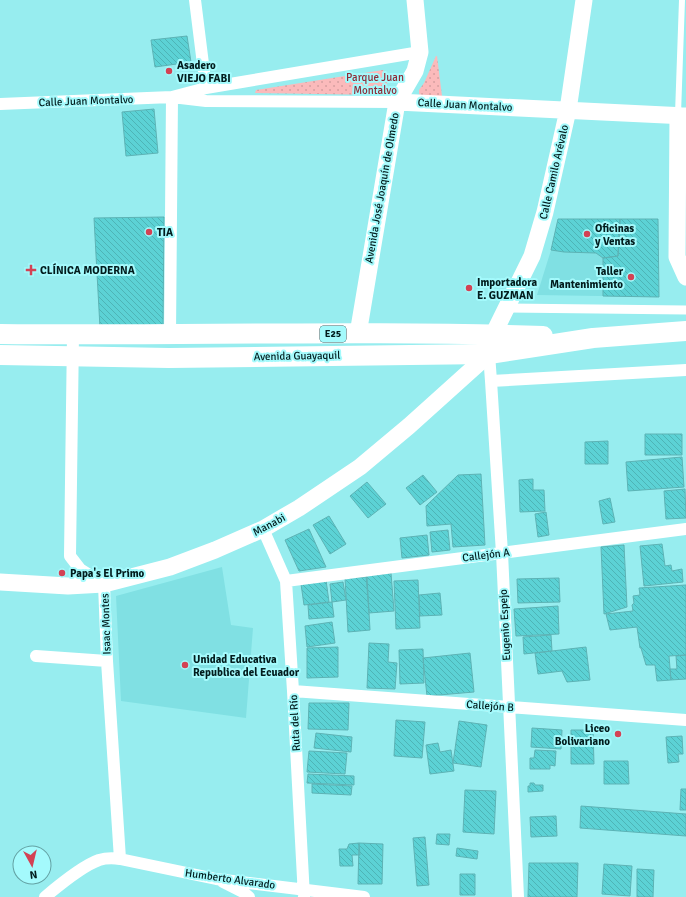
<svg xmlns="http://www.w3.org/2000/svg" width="686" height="897" viewBox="0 0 686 897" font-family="Signika,sans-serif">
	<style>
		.built { fill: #80e0e3 }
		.park { fill: url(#park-dots) }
		.building { fill: url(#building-back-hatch); stroke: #5db3b5 }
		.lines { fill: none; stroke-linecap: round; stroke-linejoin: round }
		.service { stroke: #fff; stroke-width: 6 }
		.pedestrian { stroke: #fff; stroke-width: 9 }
		.minor { stroke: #fff; stroke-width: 12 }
		.secondary { stroke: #fff; stroke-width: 17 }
		.trunk { stroke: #fff; stroke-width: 20 }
		.poi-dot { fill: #d34254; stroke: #a4fafc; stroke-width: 1.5 }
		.labels { text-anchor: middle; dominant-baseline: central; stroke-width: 4; stroke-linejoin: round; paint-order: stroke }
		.shield { fill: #a4fafc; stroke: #335f60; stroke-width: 1 }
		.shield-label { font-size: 10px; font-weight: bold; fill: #021c1d }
		.poi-label { font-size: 11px; font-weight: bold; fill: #021c1d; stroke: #a4fafc; text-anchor: start }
		.park-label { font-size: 11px; fill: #8f2a36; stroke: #a4fafc }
		.street-label { font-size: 11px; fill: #021c1d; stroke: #a4fafc }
	</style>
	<defs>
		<pattern id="park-dots" width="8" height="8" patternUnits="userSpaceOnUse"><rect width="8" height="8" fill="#fbbabb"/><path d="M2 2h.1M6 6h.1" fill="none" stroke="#d69fa0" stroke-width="1.8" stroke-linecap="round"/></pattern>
		<pattern id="building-back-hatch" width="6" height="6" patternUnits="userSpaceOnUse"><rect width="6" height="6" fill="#5cd2d5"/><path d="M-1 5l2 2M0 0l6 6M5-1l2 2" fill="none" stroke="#4eb4b6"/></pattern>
	</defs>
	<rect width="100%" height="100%" fill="#97edef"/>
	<!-- built -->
	<path class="built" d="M558 219H658L659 297 537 295 551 250Z
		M222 567 231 625 253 628 246 718 121 701 116 596Z"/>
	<!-- park -->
	<path class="park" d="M436 56H437L442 96H423L419 94V90L424 83Z
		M383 70C391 80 388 86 380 95L255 93 256 90Z"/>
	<!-- building -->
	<path class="building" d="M187 36 191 62 155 67 151 40Z
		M154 109 158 153 126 156 122 112Z
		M164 217 163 327 100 328 94 218Z
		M558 219H620L618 256 603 258 596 253 564 252 551 250Z
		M620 219H658L659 297 603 296V258L618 256Z
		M645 434H682V455H645Z
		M608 441V464H585V442Z
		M682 457 684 487 628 491 626 462Z
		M481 474 485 545 453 547 451 524 427 526 426 506 458 475Z
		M423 475 437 492 420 505 406 488Z
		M533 479V490H544L545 511 520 512 519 480Z
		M367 482 386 504 368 518 350 496Z
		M685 489 686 518 666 519 664 491Z
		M610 498 615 522 603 524 599 501Z
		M546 512 549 535 538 537 535 514Z
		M329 516 346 544 330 554 313 525Z
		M309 529 326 567 299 571 285 540Z
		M448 530 450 550 432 552 430 532Z
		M427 535 429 555 402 558 400 538Z
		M662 544 665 566 671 565 672 571 682 569 683 582 644 586 640 546Z
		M624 545 627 607 604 614 601 547Z
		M391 573 394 611 369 613 366 575Z
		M367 577 370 630 348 632 345 578Z
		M559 578 560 602 518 603 517 579Z
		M326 580 329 602 304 605 301 584Z
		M418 580 420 628 396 629 394 581Z
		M343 582 346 600 332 602 330 584Z
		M686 585V655L669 656 671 680 657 681 655 665H646L641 648H640L637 627 610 630 606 614 633 611 632 605 634 603 633 596 640 595 639 588Z
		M440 593 442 615 420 616 419 595Z
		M332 602 334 617 309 619 308 605Z
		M558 606 559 634 516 636 514 609Z
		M332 622 335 643 307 647 305 626Z
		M551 635 552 651 524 654 523 637Z
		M369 643 389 644 388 662 397 663 395 689 367 688Z
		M338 647V677L307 678V648Z
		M586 647 590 680 567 682 562 671 538 674 535 653Z
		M423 649 424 683 400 684 399 650Z
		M470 653 474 692 427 696 423 658Z
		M686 655V679L671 680 670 669H677L676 656Z
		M309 703H349L348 730 308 729Z
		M396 720 425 722 422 758 394 756Z
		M459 721 487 725 481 767 453 763Z
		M532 728 562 730 561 749 531 747Z
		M571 730H593L594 764H571Z
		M316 733 352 737 351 752 314 748Z
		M682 736 683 754H678L679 762 668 763 666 737Z
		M438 743 440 752 451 750 454 771 430 774 426 745Z
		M535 750 556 751 555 766 550 765V769H530V758H534Z
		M309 751 347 753 345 774 307 772Z
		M604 761H628L629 784H604Z
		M308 774 354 776V785L307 783Z
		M530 783H534L535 785H543V791L528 792V786H530Z
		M312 784 352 786 351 795 312 793Z
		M681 789H686V810H680Z
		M465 790 496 791 494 834 463 832Z
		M581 806 686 814V836L580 828Z
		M556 816 557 836 531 837 530 817Z
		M437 834H450L449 845 436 844Z
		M425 837 429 885 417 886 413 838Z
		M359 843 383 844 382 884H358Z
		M359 843 360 855H352L353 866H340L339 849H347L349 844Z
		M457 848 478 851 477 859 456 856Z
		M529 863H578L577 897H528Z
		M604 864 632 866 630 896 602 894Z
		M637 869 654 870 653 897H637Z
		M460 874H475V895H460Z"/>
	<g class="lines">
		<!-- service -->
		<path class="service" d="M678 114 682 0"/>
		<!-- pedestrian -->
		<path class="pedestrian" d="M507 308 686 310"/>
		<!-- minor -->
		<path class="minor" d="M195 0 206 88
			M0 104 172 97 206 101 397 102
			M73 334 70 556 80 569 104 584 107 661 120 859
			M170 335 172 97 206 88 420 52
			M489 354 491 381 502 553 518 897
			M491 381 686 370
			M263 529 286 581 293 691 304 897
			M286 581 686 529
			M36 656 107 661
			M293 691 686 720
			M223 882 243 892 249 897
			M45 897C58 886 82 866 99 860 106 858 113 858 120 859L216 879 364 897"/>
		<!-- secondary -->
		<path class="secondary" d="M397 102 686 116
			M678 115 677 257 686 277
			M358 334 397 102 415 71 420 52 415 0
			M493 335 532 256 545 212 568 110 584 0
			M0 582 68 586 104 584 170 567 215 550 263 529 299 508 360 467 409 426 489 354"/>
		<!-- trunk -->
		<path class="trunk" d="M0 334C181 336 362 330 543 336
			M0 355 169 358 489 354 593 338 686 331"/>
	</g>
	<!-- markers -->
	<g class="poi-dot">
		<circle cx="169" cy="71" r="4"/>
		<circle cx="149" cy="232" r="4"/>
		<circle cx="587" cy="234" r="4"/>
		<path d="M29 264h4v4h4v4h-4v4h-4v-4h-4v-4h4z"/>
		<circle cx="631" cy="277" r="4"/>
		<circle cx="469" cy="288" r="4"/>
		<circle cx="62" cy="573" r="4"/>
		<circle cx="185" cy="665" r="4"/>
		<circle cx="618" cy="734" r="4"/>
	</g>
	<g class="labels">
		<!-- shield labels -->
		<rect class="shield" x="320" y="326" width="26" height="16" rx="3"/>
		<g class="shield-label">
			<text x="333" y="334">E25</text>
		</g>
		<!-- poi labels -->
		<g class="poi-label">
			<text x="177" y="65">Asadero<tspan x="177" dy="13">VIEJO FABI</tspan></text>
			<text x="595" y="228">Oficinas<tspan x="595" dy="13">y Ventas</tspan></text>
			<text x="157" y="232">TIA</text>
			<text x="40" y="270">CLÍNICA MODERNA</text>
			<text x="623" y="271" text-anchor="end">Taller<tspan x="623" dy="13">Mantenimiento</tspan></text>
			<text x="477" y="282">Importadora<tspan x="477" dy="13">E. GUZMAN</tspan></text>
			<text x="70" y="573">Papa's El Primo</text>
			<text x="193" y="659">Unidad Educativa<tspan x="193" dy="13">Republica del Ecuador</tspan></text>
			<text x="610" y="728" text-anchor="end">Liceo<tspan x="610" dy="13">Bolivariano</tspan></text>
		</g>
		<!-- park labels -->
		<g class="park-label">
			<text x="375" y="77">Parque Juan<tspan x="375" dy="13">Montalvo</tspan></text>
		</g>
		<!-- street labels -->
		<g class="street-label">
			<text transform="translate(86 101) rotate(-2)">Calle Juan Montalvo</text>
			<text transform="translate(465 105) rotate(3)">Calle Juan Montalvo</text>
			<text transform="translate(554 172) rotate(-77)">Calle Camilo Arévalo</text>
			<text transform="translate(382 188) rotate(-80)">Avenida José Joaquín de Olmedo</text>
			<text transform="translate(297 356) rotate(-1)">Avenida Guayaquil</text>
			<text transform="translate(269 525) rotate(-28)">Manabi</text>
			<text transform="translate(486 555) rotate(-7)">Callejón A</text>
			<text transform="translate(106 624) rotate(-92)">Isaac Montes</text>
			<text transform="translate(505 625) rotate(-93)">Eugenio Espejo</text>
			<text transform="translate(490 706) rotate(4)">Callejón B</text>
			<text transform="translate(295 723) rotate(-93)">Ruta del Río</text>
			<text transform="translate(230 879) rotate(8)">Humberto Alvarado</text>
		</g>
	</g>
	<!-- north arrow -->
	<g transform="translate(32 865) rotate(172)"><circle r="19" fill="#a4fafc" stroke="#63a1a3"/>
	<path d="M0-3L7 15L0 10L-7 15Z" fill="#d34254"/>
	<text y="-6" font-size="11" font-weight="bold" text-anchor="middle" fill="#021c1d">N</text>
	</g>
</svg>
